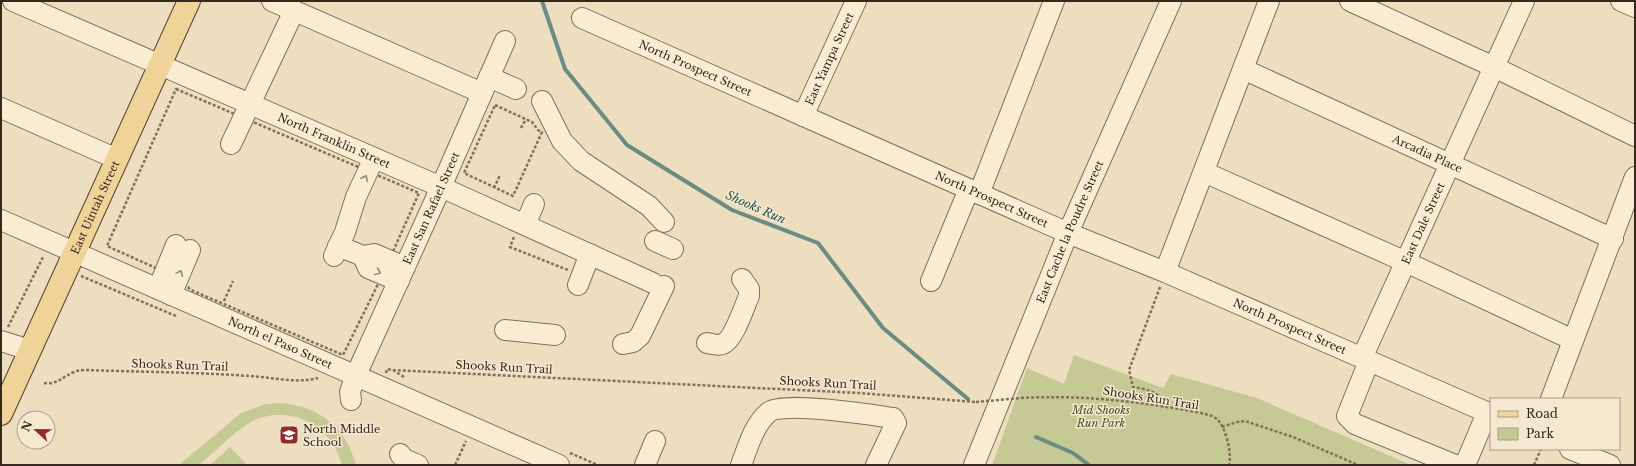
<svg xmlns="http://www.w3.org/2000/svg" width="1636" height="466" viewBox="0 0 1636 466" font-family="'Libre Baskerville',serif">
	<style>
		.green { fill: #c5ca95 }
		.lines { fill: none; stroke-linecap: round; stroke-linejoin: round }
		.stream { stroke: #6b8c83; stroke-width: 4 }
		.minor-casing { stroke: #856f59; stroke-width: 22 }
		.major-casing { stroke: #533e2d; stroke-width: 24 }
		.path { stroke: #856f59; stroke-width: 2.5; stroke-dasharray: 3 2; stroke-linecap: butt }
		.minor { stroke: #f8ecd3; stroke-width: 20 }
		.major { stroke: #f0d398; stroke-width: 22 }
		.path-bridge { stroke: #856f59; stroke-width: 2.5; stroke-dasharray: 3 2; stroke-linecap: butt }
		.oneway { stroke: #968a78 }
		.labels { text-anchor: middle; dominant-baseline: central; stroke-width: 3; stroke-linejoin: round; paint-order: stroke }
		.street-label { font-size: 11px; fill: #35281d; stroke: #f4e9d0 }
		.park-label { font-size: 11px; font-style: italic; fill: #475124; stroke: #f4e9d0 }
		.poi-label { font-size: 11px; fill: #35281d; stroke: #f4e9d0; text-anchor: start }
		.water-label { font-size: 12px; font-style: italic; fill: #2c5551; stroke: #f4e9d0 }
	</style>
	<rect width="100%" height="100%" fill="#eddec0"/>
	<!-- green -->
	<path class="green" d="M1074 355 1163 388 1171 374 1257 398 1411 465H992L1027 368 1064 384Z
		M279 403C318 405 346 427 356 465H342C332 426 289 402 251 422 232 433 216 451 199 465H179L241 413 265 404Z
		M230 447 247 465H210Z"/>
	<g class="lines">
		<!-- stream -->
		<path class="stream" d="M542 1 565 69 627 145 732 210 818 243 883 328 968 399
			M1036 437 1073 453 1089 465"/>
		<!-- minor casing -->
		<g class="minor-casing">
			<g id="minor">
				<path id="s1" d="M13 1 441 187 653 283"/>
				<path d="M272 1 482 93"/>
				<path d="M1350 1 1494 67 1635 136"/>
				<path d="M1621 1 1635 7"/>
				<path id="s2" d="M582 18 1068 233 1165 272 1491 414"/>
				<path id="s3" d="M1243 69 1613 239"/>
				<path d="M489 77 516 89"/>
				<path d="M542 101 562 141 581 161 649 206 664 222"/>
				<path d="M1 108 117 159"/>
				<path id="s4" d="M803 116 856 1"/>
				<path d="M231 144 294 11"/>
				<path d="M1204 172 1406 262 1573 340"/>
				<path d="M979 194 1054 1"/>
				<path id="s5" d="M1 220 559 465"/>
				<path d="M525 225 534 204"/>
				<path d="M655 241 673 249"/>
				<path d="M338 246 363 256 374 254 405 267"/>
				<path d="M334 256 345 232 356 197 374 158"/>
				<path d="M363 256 368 268 399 281"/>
				<path d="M1165 272 1269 1"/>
				<path d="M931 281 969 189"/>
				<path d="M578 285 590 254"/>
				<path d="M158 289 176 245"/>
				<path d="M171 295 190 250"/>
				<path d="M505 330 555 335"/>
				<path d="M1 341 30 350"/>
				<path d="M707 343C712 344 719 346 723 344 734 339 744 307 749 296V289L742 279"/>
				<path d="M623 344 633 342 640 336 664 286"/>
				<path id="s6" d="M1362 358 1524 1"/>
				<path d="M1369 361 1347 416 1355 424 1455 465"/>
				<path d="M1551 399 1635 177"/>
				<path id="s7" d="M351 400 350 392 356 375 441 187 505 41"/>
				<path d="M1570 449 1610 465"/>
				<path d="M400 454 404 459 418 465"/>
				<path d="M645 465 655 441"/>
				<path d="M741 465C748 447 754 424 769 412 782 401 873 415 893 418L896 423 876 465"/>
				<path id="s8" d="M974 465 1068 233 1171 1"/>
				<path d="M1465 465 1487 413"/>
			</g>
		</g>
		<!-- major casing -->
		<g class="major-casing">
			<g id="major">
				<path id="s9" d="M1 414 189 1"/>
			</g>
		</g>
		<!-- path -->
		<path class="path" d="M176 89 419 193 383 274 343 355 191 290 178 278 107 246Z
			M495 105 532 122 538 130 542 132 513 196 464 173Z
			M521 128 526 119
			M494 188 500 175
			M514 237 510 247 568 270
			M81 276 176 316
			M1160 287 1129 370 1133 387C1145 389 1164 392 1163 407
			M224 301 233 281
			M8 327 43 257
			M393 370 404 377
			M386 373 387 369 393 370 859 393 976 402
			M44 383C57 385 62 377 74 372 78 370 82 370 87 370 141 372 195 372 249 376 272 377 296 384 318 378
			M1021 398C1076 395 1125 400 1179 409 1189 411 1209 413 1217 419 1226 427 1232 454 1229 465
			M1222 427 1237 422 1245 421 1293 437 1358 465
			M570 453 598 465
			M455 465 466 441
			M1534 465 1541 449"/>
		<!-- minor -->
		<use href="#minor" class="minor"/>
		<!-- major -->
		<use href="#major" class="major"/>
		<!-- path-bridge -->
		<path class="path-bridge" d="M976 402 1021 398"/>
	</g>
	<!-- one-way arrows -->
	<defs><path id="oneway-chevron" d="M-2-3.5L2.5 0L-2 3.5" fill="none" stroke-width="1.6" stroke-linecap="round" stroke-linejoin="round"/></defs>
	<g class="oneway">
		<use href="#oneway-chevron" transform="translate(365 178) rotate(-65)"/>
		<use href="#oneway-chevron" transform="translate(378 272) rotate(23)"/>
		<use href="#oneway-chevron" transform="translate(180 273) rotate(-66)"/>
	</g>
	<!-- icons -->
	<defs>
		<g id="school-square" transform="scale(1)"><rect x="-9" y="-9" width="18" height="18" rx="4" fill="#932a2d" stroke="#f4e9d0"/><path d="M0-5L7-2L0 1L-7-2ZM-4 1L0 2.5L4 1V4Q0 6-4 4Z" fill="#fff"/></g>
	</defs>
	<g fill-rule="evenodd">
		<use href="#school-square" x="289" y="435"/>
	</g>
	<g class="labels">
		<!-- street labels -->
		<g class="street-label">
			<text stroke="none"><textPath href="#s4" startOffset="63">East Yampa Street</textPath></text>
			<text stroke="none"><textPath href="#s2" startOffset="124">North Prospect Street</textPath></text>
			<text stroke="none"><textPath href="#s1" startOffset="350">North Franklin Street</textPath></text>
			<text stroke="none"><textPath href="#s3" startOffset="203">Arcadia Place</textPath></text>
			<text stroke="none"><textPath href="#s2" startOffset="448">North Prospect Street</textPath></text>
			<text stroke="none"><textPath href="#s9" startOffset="227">East Uintah Street</textPath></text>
			<text stroke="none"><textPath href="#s7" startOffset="209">East San Rafael Street</textPath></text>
			<text stroke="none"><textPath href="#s6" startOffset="148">East Dale Street</textPath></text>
			<text stroke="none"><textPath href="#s8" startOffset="252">East Cache la Poudre Street</textPath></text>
			<text stroke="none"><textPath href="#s2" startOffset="772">North Prospect Street</textPath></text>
			<text stroke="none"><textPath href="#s5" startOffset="305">North el Paso Street</textPath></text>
			<text transform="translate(180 365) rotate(2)">Shooks Run Trail</text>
			<text transform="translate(504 367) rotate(3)">Shooks Run Trail</text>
			<text transform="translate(828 383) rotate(3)">Shooks Run Trail</text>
			<text transform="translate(1151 398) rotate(9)">Shooks Run Trail</text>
		</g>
		<!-- park labels -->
		<g class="park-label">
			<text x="1101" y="410">Mid Shooks<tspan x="1101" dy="13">Run Park</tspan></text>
		</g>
		<!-- poi labels -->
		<g class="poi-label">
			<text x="303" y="429">North Middle<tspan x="303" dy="13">School</tspan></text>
		</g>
		<!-- water labels -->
		<g class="water-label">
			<text transform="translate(756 207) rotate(24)">Shooks Run</text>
		</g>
	</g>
	<!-- border -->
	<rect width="1636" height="466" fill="none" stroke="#35281d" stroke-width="4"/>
	<!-- legend -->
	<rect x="1490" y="398" width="130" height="52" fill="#f4e9d0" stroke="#a89c88"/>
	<rect x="1498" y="411" width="20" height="6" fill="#f0d398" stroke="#a89c88"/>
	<text x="1526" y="418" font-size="12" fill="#35281d">Road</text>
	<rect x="1498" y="428" width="20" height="12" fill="#c5ca95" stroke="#a89c88"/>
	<text x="1526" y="438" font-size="12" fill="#35281d">Park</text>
	<!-- north arrow -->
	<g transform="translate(36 430) rotate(292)"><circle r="19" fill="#f4e9d0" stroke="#a89c88"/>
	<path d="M0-3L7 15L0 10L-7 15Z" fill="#932a2d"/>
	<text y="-6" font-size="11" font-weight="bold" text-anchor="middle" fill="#35281d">N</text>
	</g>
</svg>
